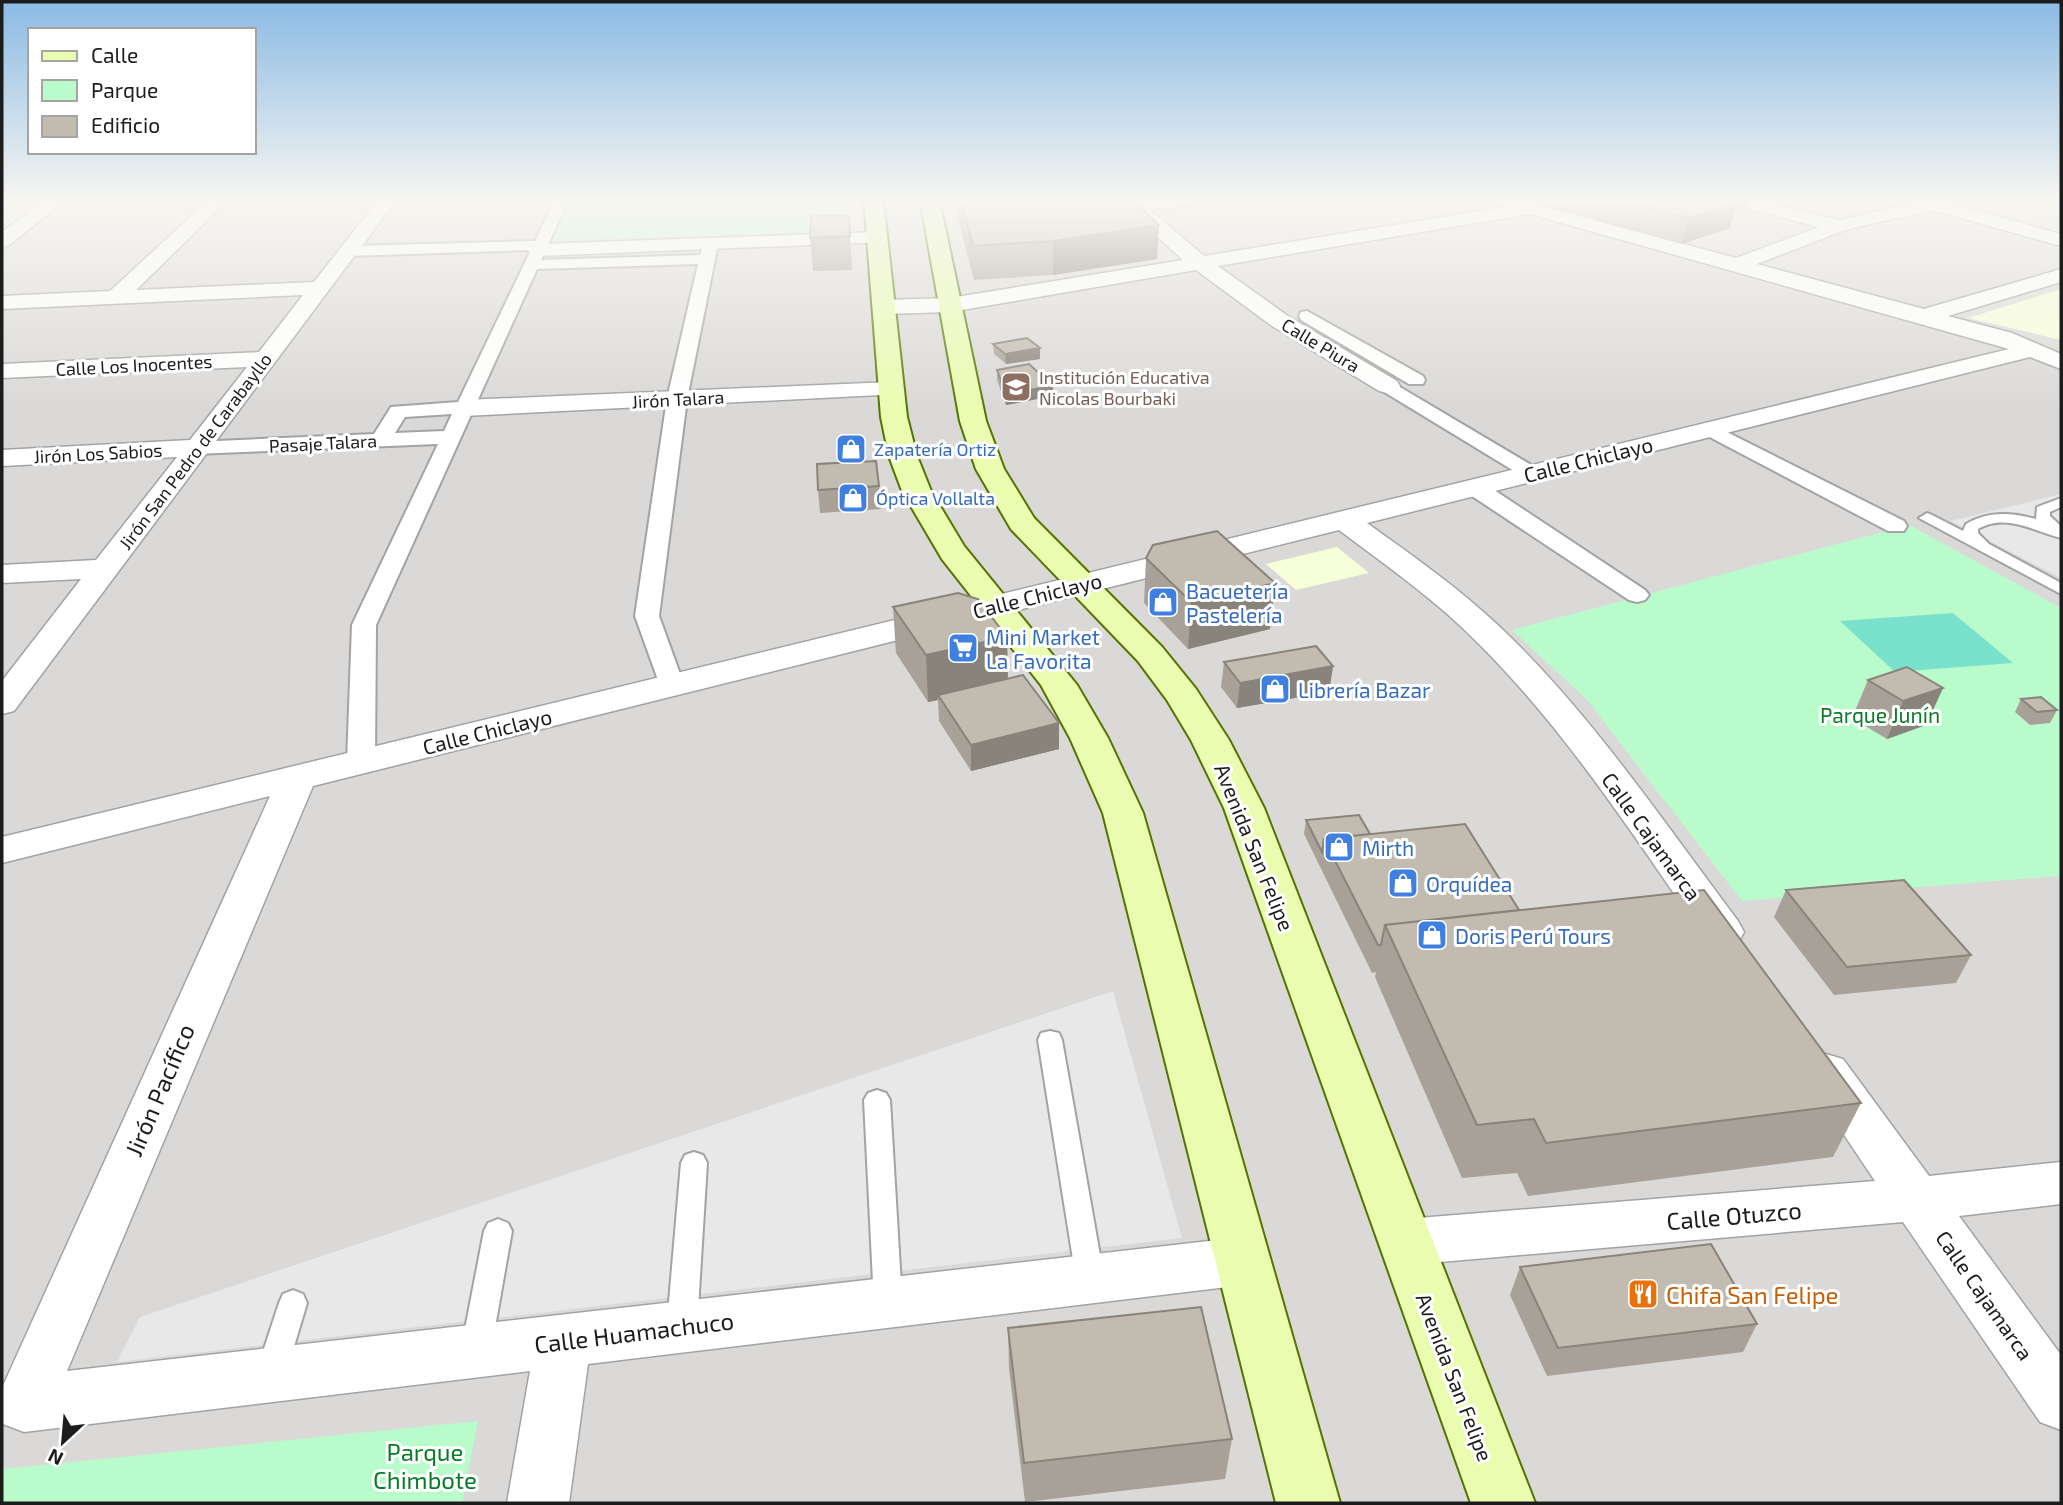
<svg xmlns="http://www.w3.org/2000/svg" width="2063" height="1505" viewBox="0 0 2063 1505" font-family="'Exo 2',sans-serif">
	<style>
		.residential { fill: #dad9d8 }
		.education { fill: #f7ffd8 }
		.park { fill: #bafbcc }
		.pitch { fill: #7ae1cd }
		.parking { fill: #e8e8e8 }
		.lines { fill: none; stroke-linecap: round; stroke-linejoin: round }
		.service-casing { stroke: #a3a3a3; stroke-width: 4 }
		.pedestrian-casing { stroke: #a3a3a3; stroke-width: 4 }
		.minor-casing { stroke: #a3a3a3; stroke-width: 3 }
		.secondary-casing { stroke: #527500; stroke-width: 4 }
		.service { fill: #fff; fill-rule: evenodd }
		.pedestrian { fill: #fff; fill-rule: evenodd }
		.minor { fill: #fff; fill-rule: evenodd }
		.secondary { fill: #e9fcb0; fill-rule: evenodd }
		.wall { fill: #a7a197 }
		.shaded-wall { fill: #88837b }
		.building { fill: #c2bbb0; stroke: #88837b; stroke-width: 2 }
		.labels { text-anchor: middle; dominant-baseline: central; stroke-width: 6; stroke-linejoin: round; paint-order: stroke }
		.far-street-label { font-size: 18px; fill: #1c1c1c; stroke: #fff }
		.far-education-label { font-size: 18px; fill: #785e54; stroke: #fff; text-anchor: start }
		.far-shop-label { font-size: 18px; fill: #366cbe; stroke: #fff; text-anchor: start }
		.street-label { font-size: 21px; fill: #1c1c1c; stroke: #fff }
		.shop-label { font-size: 21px; fill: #366cbe; stroke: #fff; text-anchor: start }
		.park-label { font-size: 21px; fill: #077d27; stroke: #fff }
		.near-street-label { font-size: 24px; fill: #1c1c1c; stroke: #fff }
		.near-food-label { font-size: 24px; fill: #c56008; stroke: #fff; text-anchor: start }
		.near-park-label { font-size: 24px; fill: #077d27; stroke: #fff }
	</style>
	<rect width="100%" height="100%" fill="#eeece0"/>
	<!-- residential -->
	<path class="residential" d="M2 199H2061V1503H2Z"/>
	<!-- education -->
	<path class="education" d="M2061 289V340L1968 318Z
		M1337 547 1369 573 1296 590 1266 564Z"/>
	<!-- park -->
	<path class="park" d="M565 199H842L843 231 546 241Z
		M1909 525 2061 608V876L1742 901 1587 700 1512 630Z
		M478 1421 462 1503H2V1469Z"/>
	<!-- pitch -->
	<path class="pitch" d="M1953 613 2013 663 1895 672 1840 621Z"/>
	<!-- parking -->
	<path class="parking" d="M2061 494V578L1951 521Z
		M1113 991 1182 1238 117 1362 140 1317Z"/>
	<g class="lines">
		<!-- service casing -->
		<g class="service-casing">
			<path id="service" d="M2061 498V507L2050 512V516L2061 526V538C2033 531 2007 513 1978 529V533L1989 544 2061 583V594L1919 518 1927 513 1932 515 1963 531 1966 524C1988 511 2011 512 2036 519L2037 507Z
				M1050 1031 1059 1033 1062 1040 1104 1278 1100 1287 1090 1291 1080 1287 1076 1278 1038 1040 1041 1033Z
				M877 1090 886 1093 890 1100 902 1302 898 1311 888 1315 878 1311 874 1302 864 1100 868 1093Z
				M694 1152 703 1155 707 1163 697 1325 692 1334 682 1338 672 1334 667 1325 681 1163 685 1155Z
				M498 1219 508 1223 512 1231 491 1350 486 1360 476 1364 466 1360 461 1350 484 1231 488 1223Z
				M293 1290 303 1294 307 1303 287 1370 283 1380 272 1384 261 1380 257 1370 279 1303 283 1294Z"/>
		</g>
		<!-- pedestrian casing -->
		<g class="pedestrian-casing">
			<path id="pedestrian" d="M555 199H569L541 260 700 255 705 241 710 239 718 244 687 399 659 616 684 685 680 691 671 693 662 691 635 616 667 399 698 264 537 269 376 625 375 762 371 768 361 771 351 768 347 762 352 625 438 444 195 454 188 452 185 448 188 444 195 442 374 434 391 407 458 402 531 250 348 256 340 251 348 246 535 241ZM452 414 444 431 395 433 405 417Z
				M1307 311 1423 376 1425 380 1423 384H1409L1301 320 1299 316 1301 312Z
				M1388 380 1538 469 1541 473 1538 477H1524L1381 390 1379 386 1381 382Z
				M1709 423 1904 521 1907 526 1904 531H1888L1702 433 1699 429 1702 425Z
				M1474 481 1482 482 1645 590 1649 595 1645 600 1637 602 1629 600 1466 492 1463 487 1466 482Z"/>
		</g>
		<!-- minor casing -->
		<g class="minor-casing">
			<path id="minor" d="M47 199H67L9 245 2 247V232Z
				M210 199H229L136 290 314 282 379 199H397L14 711 2 714V681L81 579 2 583V565L96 560 177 457 2 466V450L190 440 247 367 2 378V364L259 352 303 295 2 309V296L110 291Z
				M1116 199H1200L1197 203 1191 205 1150 210 1204 256 1504 207 1499 202 1501 199H1517L1736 258 1819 227 1724 203 1721 199H1751L1839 220 1910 204 1905 199H1934L2061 234V246L1932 210 1845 230 1757 264 1924 309 2061 269V282L1948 316 2012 333 2061 354V369L2030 357 1367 523C1413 556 1460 589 1501 628 1592 715 1663 821 1738 921L1744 932 1738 943 1723 947 1708 943C1636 839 1568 733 1479 644 1437 601 1387 566 1339 530L313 786 67 1371 1244 1237 1263 1244 1271 1261 1263 1278 1244 1285 588 1364 569 1503H507L530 1371 24 1432 3 1424 2 1388 270 796 2 863V837L2009 349 1530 214 1218 266 1288 316 1397 381 1400 386 1397 391 1388 393 1379 391 1272 326 1196 270 950 312 884 314 876 312 873 307 876 302 884 300 950 298 1183 260Z
				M877 232 884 234 887 238 884 242 538 256 531 254 528 250 531 246 538 244Z
				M891 382 900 384 903 389 900 394 464 416 455 413 451 408 455 403 464 400Z
				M1826 1054 1843 1059 1929 1176 2061 1162V1204L1959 1216 2061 1355V1430L2040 1422 1903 1222 1406 1265 1387 1258 1379 1242 1387 1226 1406 1219 1875 1181 1802 1072 1809 1059Z"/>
		</g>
		<!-- secondary casing -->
		<g class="secondary-casing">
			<path id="secondary" d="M864 199H883L907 417 917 456 931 491 964 546 1077 685 1108 738 1143 813 1340 1503H1276L1103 813 1070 738 1041 685 942 559 902 491 889 456 881 417Z
				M920 199H939L986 421 1004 469 1034 518 1162 647 1196 689 1229 740 1264 808 1535 1503H1471L1224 808 1191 740 1167 700 1138 661 1011 529 976 469 960 421Z"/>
		</g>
		<!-- service -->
		<use href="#service" class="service"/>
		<!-- pedestrian -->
		<use href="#pedestrian" class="pedestrian"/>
		<!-- minor -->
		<use href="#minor" class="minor"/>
		<!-- secondary -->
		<use href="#secondary" class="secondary"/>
	</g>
	<!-- wall -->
	<path class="wall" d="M955 199H1132L1157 259 1053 275 974 280 958 219 957 204H956Z
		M1516 199H1749L1746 207 1735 211 1730 228 1682 244Z
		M849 217 852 270 813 271 810 238Z
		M993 344 1040 348V359L1006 364 994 354Z
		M997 370 1053 386V396L1006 405 997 380Z
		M879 486 881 509 820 513 818 490Z
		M1146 558 1270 629 1188 649 1144 603Z
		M893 607 1007 637 1008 679 1059 749 971 771 939 721 938 700 928 702 896 653Z
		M1224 662 1333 666 1329 692 1237 708 1221 687Z
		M1868 680 1943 688 1926 725 1887 739 1852 718Z
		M2021 699 2057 710 2050 723 2030 725 2015 712Z
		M1306 820 1370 834 1519 910 1861 1103 1833 1157 1528 1196 1517 1173 1462 1178 1375 977 1376 972 1372 973 1304 834Z
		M1786 890 1971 955 1956 983 1834 995 1774 917Z
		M1520 1267 1757 1324 1743 1352 1547 1376 1510 1295Z
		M1008 1328 1232 1439 1225 1479 1025 1502 1009 1369Z"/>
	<!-- shaded-wall -->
	<path class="shaded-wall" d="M1713 199H1749L1746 207 1735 211 1730 228 1682 244 1689 218Z
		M1159 225 1157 259 1053 275V241Z
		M1040 348V359L1006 364 1005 354Z
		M1053 386V396L1006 405V394Z
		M1275 583 1270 629 1188 649 1191 602Z
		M1007 637 1008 684 938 695V700L928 702 926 655Z
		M1333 666 1329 692 1237 708 1240 683Z
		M1943 688 1926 725 1887 739 1903 701Z
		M1059 723V749L971 771V745Z"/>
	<!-- building -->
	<path class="building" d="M960 199H1132L1159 225 1053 241 973 246Z
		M1614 199H1724L1738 203 1689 218Z
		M841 215 849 217 850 236 810 238 811 216Z
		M1027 338 1040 348 1005 354 993 344Z
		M1029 364 1053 386 1006 394 997 370Z
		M876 461 879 486 818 490 817 464Z
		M1217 531 1275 583 1191 602 1146 558 1153 545Z
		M958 593 978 599 1007 637 926 655 893 607Z
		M1316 646 1333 666 1240 683 1224 662Z
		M1907 667 1943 688 1903 701 1868 680Z
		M1023 675 1059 723 971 745 938 695Z
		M2041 697 2057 710 2037 712 2021 699Z
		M1359 815 1370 834 1324 839 1322 852 1306 820Z
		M1465 824 1519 910 1385 925 1381 945H1378L1324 839Z
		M1904 880 1971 955 1847 967 1786 890Z
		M1704 890 1861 1103 1546 1143 1534 1119 1477 1125 1385 925Z
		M1711 1244 1757 1324 1558 1348 1520 1267Z
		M1201 1307 1232 1439 1024 1463 1008 1328Z"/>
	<!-- sky -->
	<linearGradient id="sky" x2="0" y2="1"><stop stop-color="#8abae4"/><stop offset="0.49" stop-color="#f7f6f1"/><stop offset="1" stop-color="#f7f6f1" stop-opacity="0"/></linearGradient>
	<rect width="2063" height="409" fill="url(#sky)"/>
	<!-- icons -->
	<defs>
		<g id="school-square" transform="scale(1.575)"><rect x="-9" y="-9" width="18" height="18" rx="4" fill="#8d6e63" stroke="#fff"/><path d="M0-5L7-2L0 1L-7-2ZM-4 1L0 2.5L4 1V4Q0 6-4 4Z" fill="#fff"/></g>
		<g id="shop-square" transform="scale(1.575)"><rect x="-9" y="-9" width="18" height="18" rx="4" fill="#3f7fe0" stroke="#fff"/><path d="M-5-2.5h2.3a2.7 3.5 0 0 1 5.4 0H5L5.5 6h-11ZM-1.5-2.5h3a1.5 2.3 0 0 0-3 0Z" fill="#fff"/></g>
		<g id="supermarket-square" transform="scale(1.575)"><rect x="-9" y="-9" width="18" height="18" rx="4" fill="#3f7fe0" stroke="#fff"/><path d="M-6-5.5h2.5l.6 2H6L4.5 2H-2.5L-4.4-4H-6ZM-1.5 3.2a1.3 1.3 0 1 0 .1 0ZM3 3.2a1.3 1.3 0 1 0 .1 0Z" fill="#fff"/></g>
		<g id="restaurant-square" transform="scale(1.575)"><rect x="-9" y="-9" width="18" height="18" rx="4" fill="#e8710a" stroke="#fff"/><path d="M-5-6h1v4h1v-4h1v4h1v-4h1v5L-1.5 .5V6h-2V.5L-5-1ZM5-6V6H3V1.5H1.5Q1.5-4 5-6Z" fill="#fff"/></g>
	</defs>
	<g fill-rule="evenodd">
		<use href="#school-square" x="1016" y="387"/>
		<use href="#shop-square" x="851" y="449"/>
		<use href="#shop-square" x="853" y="498"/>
		<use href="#shop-square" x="1163" y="602"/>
		<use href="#supermarket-square" x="963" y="648"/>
		<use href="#shop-square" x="1275" y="689"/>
		<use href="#shop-square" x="1339" y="847"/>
		<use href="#shop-square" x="1403" y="883"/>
		<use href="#shop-square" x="1432" y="935"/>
		<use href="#restaurant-square" x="1643" y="1294"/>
	</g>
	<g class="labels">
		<!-- far-street labels -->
		<g class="far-street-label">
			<text transform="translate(1321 345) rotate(31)">Calle Piura</text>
			<text transform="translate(134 365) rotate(-3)">Calle Los Inocentes</text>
			<text transform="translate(678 399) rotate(-3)">Jirón Talara</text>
			<text transform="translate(323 443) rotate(-3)">Pasaje Talara</text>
			<text transform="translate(195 451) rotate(-53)">Jirón San Pedro de Carabayllo</text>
			<text transform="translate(98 453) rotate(-3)">Jirón Los Sabios</text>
		</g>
		<!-- far-education labels -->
		<g class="far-education-label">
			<text x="1039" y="377">Institución Educativa<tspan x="1039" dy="21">Nicolas Bourbaki</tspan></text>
		</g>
		<!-- far-shop labels -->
		<g class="far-shop-label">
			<text x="874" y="449">Zapatería Ortiz</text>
			<text x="876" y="498">Óptica Vollalta</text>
		</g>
		<!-- street labels -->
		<g class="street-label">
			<text transform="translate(1588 459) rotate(-14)">Calle Chiclayo</text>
			<text transform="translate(1037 595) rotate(-14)">Calle Chiclayo</text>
			<text transform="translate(487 731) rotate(-14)">Calle Chiclayo</text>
			<text transform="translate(1652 836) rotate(54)">Calle Cajamarca</text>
			<text transform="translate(1255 847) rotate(68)">Avenida San Felipe</text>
			<text transform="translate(1985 1295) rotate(55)">Calle Cajamarca</text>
			<text transform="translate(1455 1377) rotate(69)">Avenida San Felipe</text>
		</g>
		<!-- shop labels -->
		<g class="shop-label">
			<text x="1186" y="590">Bacuetería<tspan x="1186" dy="24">Pastelería</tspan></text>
			<text x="986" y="636">Mini Market<tspan x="986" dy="24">La Favorita</tspan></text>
			<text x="1298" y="689">Librería Bazar</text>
			<text x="1362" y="847">Mirth</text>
			<text x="1426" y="883">Orquídea</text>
			<text x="1455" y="935">Doris Perú Tours</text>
		</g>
		<!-- park labels -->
		<g class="park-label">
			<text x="1880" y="714">Parque Junín</text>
		</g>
		<!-- near-street labels -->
		<g class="near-street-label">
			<text transform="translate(159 1090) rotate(-67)">Jirón Pacífico</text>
			<text transform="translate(1734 1215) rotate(-5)">Calle Otuzco</text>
			<text transform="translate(634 1332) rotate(-7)">Calle Huamachuco</text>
		</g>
		<!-- near-food labels -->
		<g class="near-food-label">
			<text x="1666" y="1294">Chifa San Felipe</text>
		</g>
		<!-- near-park labels -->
		<g class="near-park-label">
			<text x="425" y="1451">Parque<tspan x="425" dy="28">Chimbote</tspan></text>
		</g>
	</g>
	<!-- border -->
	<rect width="2063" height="1505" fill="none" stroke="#1c1c1c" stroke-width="7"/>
	<!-- legend -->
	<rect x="28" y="28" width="228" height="126" fill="#ffffff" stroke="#a4a4a4" stroke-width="2"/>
	<rect x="42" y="51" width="35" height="10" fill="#e9fcb0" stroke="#a4a4a4" stroke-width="2"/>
	<text x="91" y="63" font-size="21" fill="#1c1c1c">Calle</text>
	<rect x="42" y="80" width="35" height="21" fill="#bafbcc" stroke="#a4a4a4" stroke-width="2"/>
	<text x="91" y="98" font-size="21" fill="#1c1c1c">Parque</text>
	<rect x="42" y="116" width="35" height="21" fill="#c2bbb0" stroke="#a4a4a4" stroke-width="2"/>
	<text x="91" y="133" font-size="21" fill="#1c1c1c">Edificio</text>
	<!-- north arrow -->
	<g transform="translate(63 1442) rotate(206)" stroke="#ffffff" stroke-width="5" paint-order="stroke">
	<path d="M0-5L12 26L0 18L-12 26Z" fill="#1c1c1c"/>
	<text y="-10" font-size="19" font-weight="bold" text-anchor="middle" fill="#1c1c1c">N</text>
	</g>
</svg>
